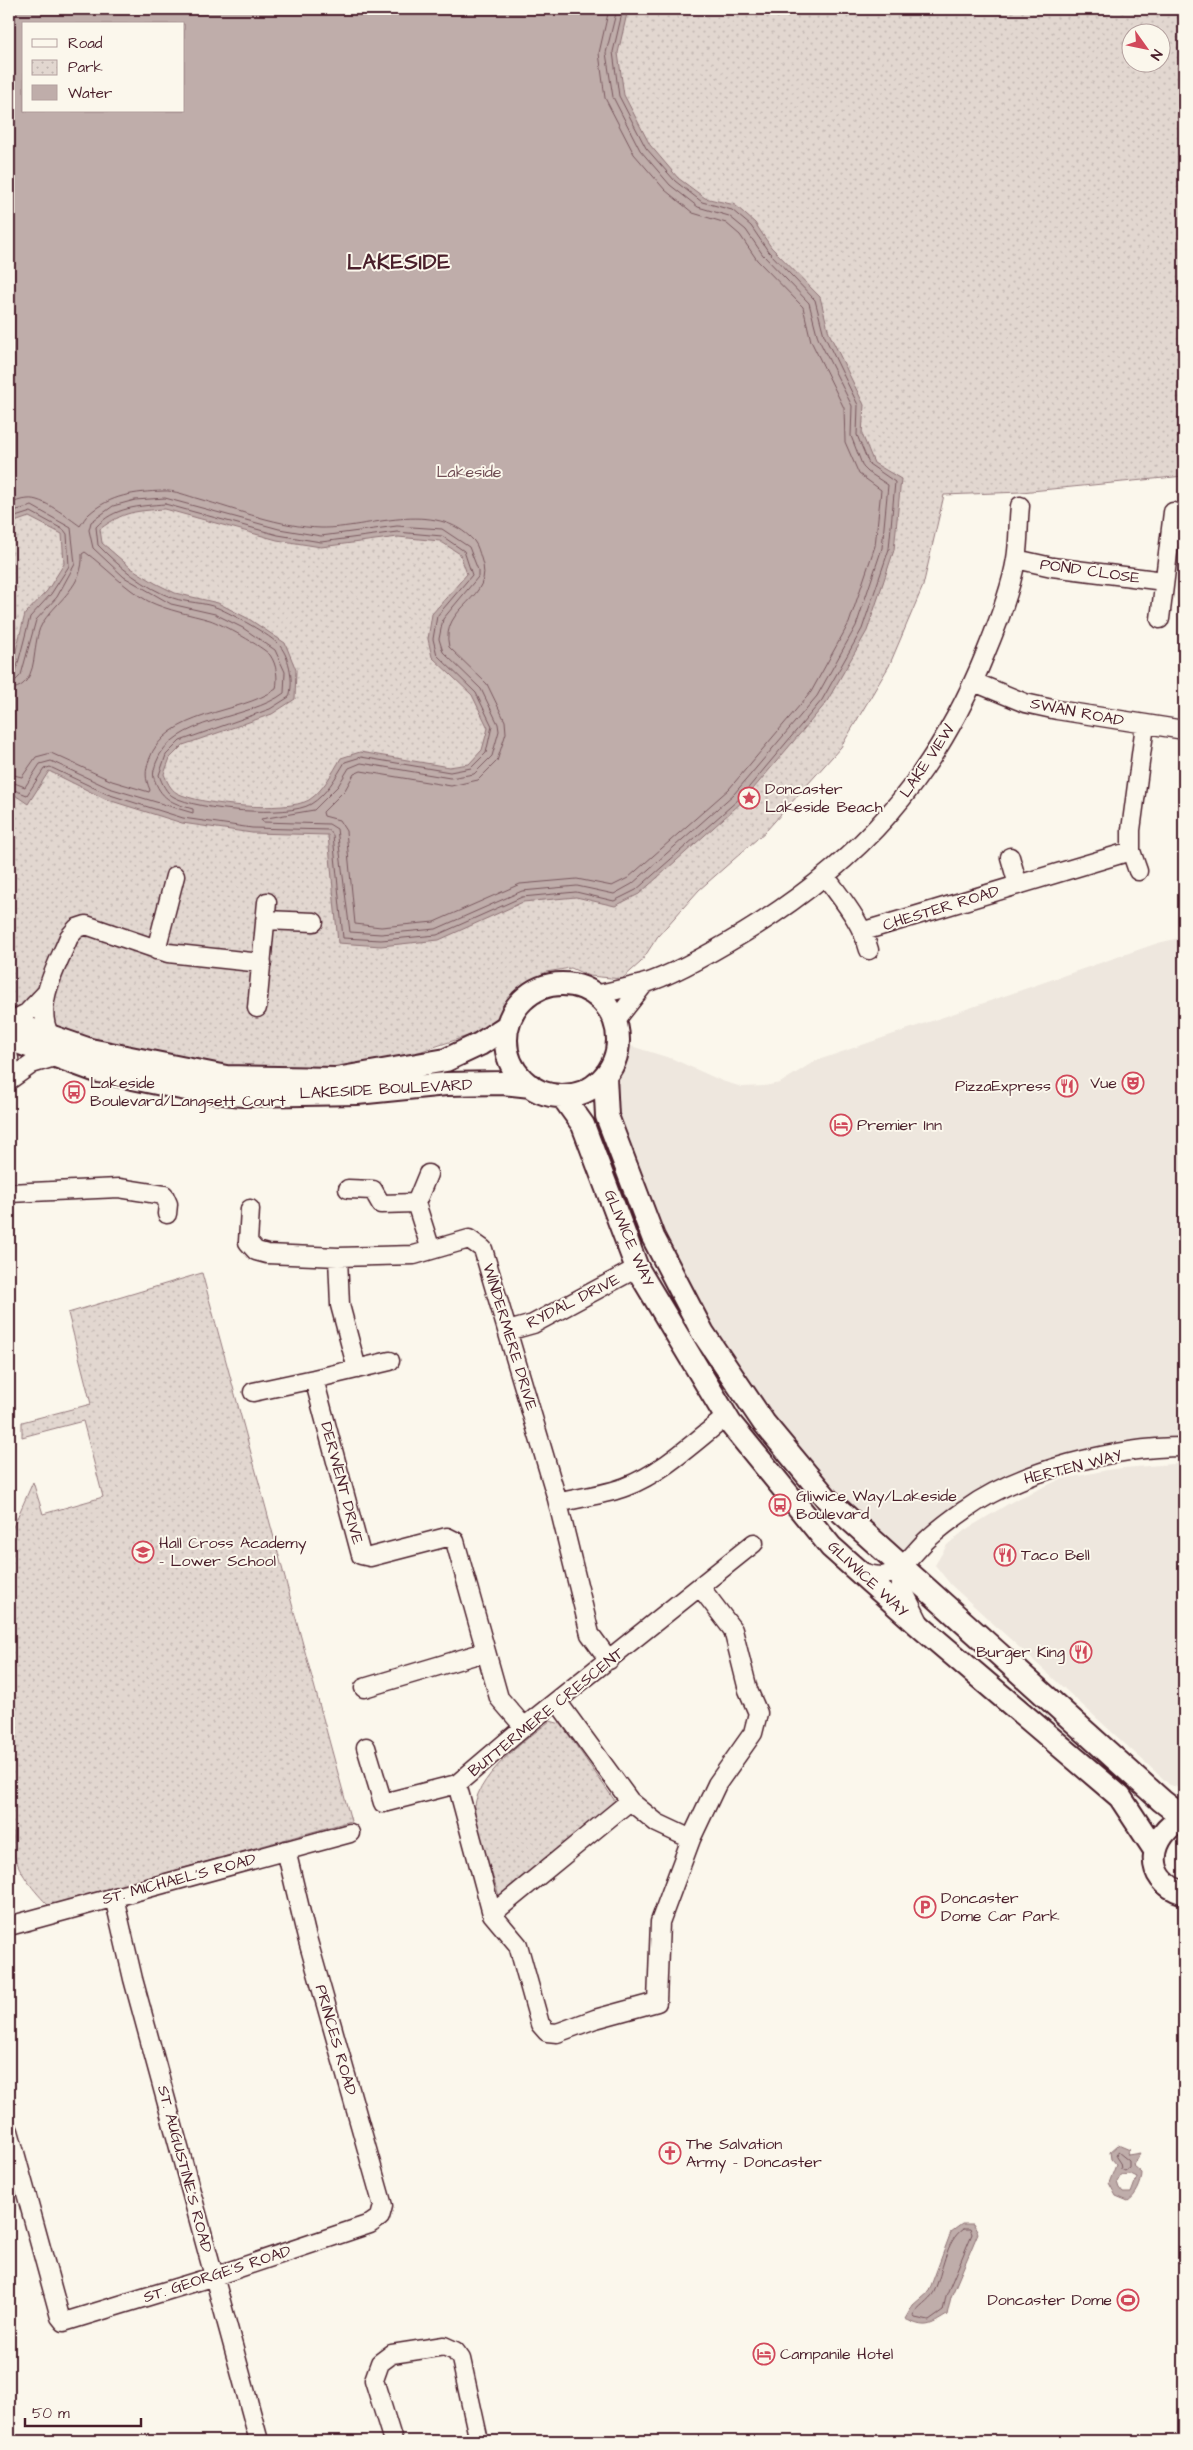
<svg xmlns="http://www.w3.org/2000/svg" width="1193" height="2450" viewBox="0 0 1193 2450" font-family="'Architects Daughter',sans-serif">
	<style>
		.built { fill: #eee7de }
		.park { fill: url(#park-dots); stroke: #967b7e; fill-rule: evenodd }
		.water { fill: #bfadaa; stroke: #907477; fill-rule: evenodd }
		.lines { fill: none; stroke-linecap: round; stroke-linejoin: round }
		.shore { stroke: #79585e; stroke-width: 1 }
		.minor-casing { stroke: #4a1f2b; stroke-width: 21 }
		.tertiary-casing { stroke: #4a1f2b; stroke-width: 26 }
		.minor { stroke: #fbf7ec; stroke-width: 18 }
		.tertiary { stroke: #fbf7ec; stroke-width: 22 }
		.labels { text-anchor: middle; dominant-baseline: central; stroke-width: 4; stroke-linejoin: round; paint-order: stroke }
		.park-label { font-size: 16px; fill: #704d54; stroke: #fbf7ec }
		.street-label { font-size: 16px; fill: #4a1f2b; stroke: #fbf7ec }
		.poi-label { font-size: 16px; fill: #4a1f2b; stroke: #fbf7ec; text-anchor: start }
		.district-label { font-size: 21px; font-weight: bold; letter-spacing: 1px; fill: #4a1f2b; stroke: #fbf7ec }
	</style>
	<defs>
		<pattern id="park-dots" width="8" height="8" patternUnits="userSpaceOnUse" patternTransform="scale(1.25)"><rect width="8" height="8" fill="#e2d7d0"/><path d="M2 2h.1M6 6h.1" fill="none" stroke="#c3b8b3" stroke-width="1.8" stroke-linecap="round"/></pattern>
	</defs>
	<rect width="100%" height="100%" fill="#fbf7ec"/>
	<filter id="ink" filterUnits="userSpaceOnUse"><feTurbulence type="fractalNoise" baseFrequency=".02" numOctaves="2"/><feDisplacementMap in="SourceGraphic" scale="10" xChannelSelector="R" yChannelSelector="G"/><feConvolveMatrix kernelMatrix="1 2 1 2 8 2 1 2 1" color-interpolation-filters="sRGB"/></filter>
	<g filter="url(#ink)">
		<!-- built -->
		<path class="built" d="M1184 937V1447L1026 1478 900 1566 764 1423 653 1237 605 1077 618 1042 673 1059 722 1081 742 1087 764 1086 780 1083 815 1061 833 1055 1158 943Z
			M1184 1463V1789L1170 1785 951 1585 935 1565 947 1545 965 1530 1013 1501 1059 1480 1112 1469Z"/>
		<!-- park -->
		<path class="park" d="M9 9H1184V476L1021 492 944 495 923 586 889 666 841 747 766 831 699 890 658 936 641 962 622 979 589 976 571 968 546 972 522 987 492 1028 336 1079 226 1077 9 1022ZM24 24H184V111H24ZM1130 32H1160V62H1130Z
			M202 1273 351 1821 49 1906C35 1892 16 1870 13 1849 12 1839 15 1835 9 1826V1558L13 1555 9 1536 33 1482 43 1514 103 1497 83 1421 22 1437V1422L91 1404 68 1313Z
			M550 1721 561 1724 615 1801 612 1807 500 1899C492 1871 479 1842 475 1814 470 1779 527 1739 550 1721Z"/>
		<!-- water -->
		<path class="water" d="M9 9H628L618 53 624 95 650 145 678 178 705 198 735 205 755 223 771 247 820 297 829 333 864 405 862 434 874 463 901 479 894 550 867 631 826 703 742 802 639 894 615 906 576 897 523 902 439 940 381 946 338 943 328 835 252 833 182 823 105 799 49 771 28 804 9 791V679L25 614 47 591 64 564 62 534 29 517 9 524ZM24 24H184V111H24ZM165 509 277 540 321 547 398 537 440 541 460 554 467 574 432 614 428 639 432 657 472 695 488 728 482 750 469 764 449 767 360 752 341 758C333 772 323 791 309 800 286 813 200 805 177 793 170 789 167 781 164 774L170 758 183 745 272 714 295 699 296 670 285 643 249 619 218 603 175 593 155 583 131 568 102 543 100 529C124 511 136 511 165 509Z
			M1118 2145 1130 2150 1127 2152 1128 2155 1140 2153 1133 2165 1142 2173C1142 2184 1135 2197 1128 2201L1116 2196 1109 2183 1116 2165 1111 2159 1110 2152ZM1131 2174 1137 2177 1131 2193H1123L1119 2188 1117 2182 1121 2175Z
			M962 2224H973L978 2233 951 2297 947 2315C929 2326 926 2329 905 2319L913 2305 929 2291 951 2232Z"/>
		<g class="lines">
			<!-- shore -->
			<path class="shore" d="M9 504C15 502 21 499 28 499 42 497 69 518 80 526 83 522 85 517 89 514 110 495 135 492 163 491 174 490 188 496 199 499 238 510 280 527 321 528 368 529 435 498 474 541 478 546 479 552 481 558 497 601 439 604 449 647L487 684 505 721 506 733 497 761 478 780 451 786 361 771 354 774 345 790 323 812 324 816 339 820 346 831 355 924 381 927 434 922 520 884 577 879 612 886 628 878 729 789 811 692 849 623 875 546 881 490 859 474 845 442 844 408 811 341 803 307 757 260 740 235 726 223 693 213 665 190 634 154 605 98 599 53 609 9
				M165 504 278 535 321 542 397 532 442 536 464 551 472 575 437 616 433 639 437 655 476 693 492 726 486 753 471 768 450 772 361 757 345 762C336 777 326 795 311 804 288 818 197 810 174 797 166 793 162 783 159 775L166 755 180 741 270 709 289 697C294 683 290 658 280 646 271 635 232 614 218 608 204 602 187 603 173 598 145 588 118 566 98 545L96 527C114 507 139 506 165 504Z
				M9 512 32 506 71 528 75 564 57 597 36 620 21 675 16 680 9 682
				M9 519 31 512 64 530 67 534 69 566 51 594 30 617 16 671 9 675
				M9 689C15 689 21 687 26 681 38 666 32 639 43 622 59 599 84 585 82 554L85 552C106 567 124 588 148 601 169 611 189 614 210 620 222 624 263 647 270 655 277 665 278 678 276 689 239 715 166 710 149 760 145 772 145 778 150 790L149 792 112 781 51 753 36 757 22 777 9 774
				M9 781 25 787 40 764 51 761 109 788 193 813V809C175 804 162 800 155 781 152 774 154 770 156 763 172 717 249 720 284 693L285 672 275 650 243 628 215 614 171 604 124 577 93 548 89 530 91 522 113 506 135 500 165 498 279 529 321 536 397 526 442 529 469 547 478 570V577L443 619 439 639 443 652 481 689 498 724 499 731 492 756 474 774 450 778 361 763 349 768 338 786 314 810 261 819 263 822 329 824 337 829 350 932 381 934 436 929 522 891 577 886 614 894 632 884 734 794 817 696 856 626 882 548 888 485 868 472 863 467 851 436 852 406 818 338 809 303 763 255 746 230 729 216 698 207 670 185 640 150 613 97 606 53 617 9
				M9 788 27 795 44 769 50 767 107 794 183 818 252 828 329 830 333 835 343 938 381 940 437 935 522 897 576 892 614 901 636 890 739 799 822 700 862 629 889 549 895 482 869 464 857 435 858 405 824 335 815 300 768 251 751 226 732 210 702 202 675 181 646 148 619 96 613 52 623 9
				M1118 2152 1129 2161V2168L1125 2171 1121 2169 1120 2163 1116 2157Z
				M963 2229H970L972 2234 946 2296 943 2311 929 2321 915 2318 913 2315C918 2306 929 2301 934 2292 943 2272 945 2241 963 2229Z"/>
			<!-- minor casing -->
			<g class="minor-casing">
				<path id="minor" d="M1016 559 1052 567 1164 581
					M1160 619 1173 512
					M974 682 1025 703 1057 710 1184 730
					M1010 857 1018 885
					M1138 871 1131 851V830L1145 725
					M826 877C843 901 861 921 869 950
					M265 920 314 922
					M864 931 1131 851
					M156 950 175 876
					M595 995C611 991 627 988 643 984 674 975 716 950 744 933 860 862 935 779 986 652 998 623 1011 590 1016 559 1019 542 1018 523 1020 506
					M257 1008 267 902
					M616 1020 645 983
					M9 1022 27 1013 46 993
					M50 1036C33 1004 57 967 69 937L77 928 86 925 168 953 262 963
					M9 1058 11 1079 32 1064 55 1057
					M348 1189 373 1190 381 1204 416 1203 431 1250
					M9 1193 119 1188 164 1195 168 1204 167 1214
					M416 1203 428 1174
					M250 1209 248 1242 256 1251 267 1254 338 1257 414 1255 469 1239 483 1249 557 1499 590 1634 609 1660
					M338 1257 340 1305 357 1369
					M508 1331 533 1324 637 1268
					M390 1361 314 1379 361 1555 370 1557 447 1537 455 1541 499 1698 524 1727
					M253 1392 314 1379
					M558 1503C580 1497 605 1495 625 1487 664 1472 694 1442 726 1417
					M900 1566 901 1586 919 1622
					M857 1570C866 1573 876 1578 886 1575 903 1571 916 1549 929 1538 940 1528 952 1519 965 1510 1020 1470 1116 1447 1184 1447
					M364 1688 485 1652
					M557 1701 630 1801 657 1823 691 1839
					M366 1747 383 1803 457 1784 524 1727 754 1543
					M457 1784 492 1914 518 1945 540 2024 547 2032 557 2033 595 2019 657 2002 660 1922 691 1839 717 1784 753 1733 758 1713 748 1690 733 1630 701 1588
					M114 1897 133 1979 259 2441
					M492 1914 630 1801
					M9 1926 350 1833
					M9 2131 60 2317 64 2322 215 2276 370 2224 380 2217 383 2206 306 1934 286 1850
					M393 2441 374 2380 380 2363 392 2354 444 2346 455 2351 461 2359 479 2441"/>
			</g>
			<!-- tertiary casing -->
			<g class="tertiary-casing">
				<path id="tertiary" d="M506 1040a56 56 0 1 1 112 0a56 56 0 1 1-112 0Z
					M9 1022 90 1050 226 1077 336 1079 446 1060 480 1044 506 1027
					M9 1039 94 1070 186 1089 243 1095 357 1093 446 1084 502 1083 531 1086
					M605 1077 607 1116 653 1237 703 1333 764 1423 828 1500 1162 1801 1184 1818
					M563 1097 583 1125 637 1268 730 1423 831 1547 923 1629 1120 1797 1155 1850
					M1184 1818C1148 1834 1142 1881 1184 1893"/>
			</g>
			<!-- minor -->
			<use href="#minor" class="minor"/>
			<!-- tertiary -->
			<use href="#tertiary" class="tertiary"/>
		</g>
	</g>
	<!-- icons -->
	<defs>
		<g id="sight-ring" transform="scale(1.125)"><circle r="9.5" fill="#fbf7ec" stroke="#d1495b" stroke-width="1.5"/><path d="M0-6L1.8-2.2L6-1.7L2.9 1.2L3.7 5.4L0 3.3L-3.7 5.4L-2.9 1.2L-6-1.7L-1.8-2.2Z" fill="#d1495b"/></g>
		<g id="theatre-ring" transform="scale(1.125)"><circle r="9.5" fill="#fbf7ec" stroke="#d1495b" stroke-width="1.5"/><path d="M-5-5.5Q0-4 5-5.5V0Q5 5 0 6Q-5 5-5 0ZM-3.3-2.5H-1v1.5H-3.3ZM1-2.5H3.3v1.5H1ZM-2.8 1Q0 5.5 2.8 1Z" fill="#d1495b"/></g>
		<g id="restaurant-ring" transform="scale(1.125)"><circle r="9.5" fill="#fbf7ec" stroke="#d1495b" stroke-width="1.5"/><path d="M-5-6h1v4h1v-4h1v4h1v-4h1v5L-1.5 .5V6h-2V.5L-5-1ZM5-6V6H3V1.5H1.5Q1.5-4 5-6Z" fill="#d1495b"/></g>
		<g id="bus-ring" transform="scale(1.125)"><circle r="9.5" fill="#fbf7ec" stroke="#d1495b" stroke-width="1.5"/><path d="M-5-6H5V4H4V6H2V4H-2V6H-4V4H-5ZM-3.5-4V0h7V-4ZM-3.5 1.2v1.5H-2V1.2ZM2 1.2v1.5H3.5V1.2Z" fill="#d1495b"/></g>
		<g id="hotel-ring" transform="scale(1.125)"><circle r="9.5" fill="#fbf7ec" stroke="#d1495b" stroke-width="1.5"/><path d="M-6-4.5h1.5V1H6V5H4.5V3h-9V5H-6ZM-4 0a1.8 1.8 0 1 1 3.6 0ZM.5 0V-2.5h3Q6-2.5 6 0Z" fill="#d1495b"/></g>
		<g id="school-ring" transform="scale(1.125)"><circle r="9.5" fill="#fbf7ec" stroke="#d1495b" stroke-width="1.5"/><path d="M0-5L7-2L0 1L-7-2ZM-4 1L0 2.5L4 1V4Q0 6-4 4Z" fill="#d1495b"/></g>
		<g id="parking-ring" transform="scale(1.125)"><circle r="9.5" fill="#fbf7ec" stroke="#d1495b" stroke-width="1.5"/><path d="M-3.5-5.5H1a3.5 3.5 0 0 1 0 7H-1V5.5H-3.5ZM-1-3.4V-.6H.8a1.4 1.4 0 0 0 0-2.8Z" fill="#d1495b"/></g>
		<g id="church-ring" transform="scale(1.125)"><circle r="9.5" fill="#fbf7ec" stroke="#d1495b" stroke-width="1.5"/><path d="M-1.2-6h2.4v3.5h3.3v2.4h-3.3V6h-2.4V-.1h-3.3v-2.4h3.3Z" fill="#d1495b"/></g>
		<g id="stadium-ring" transform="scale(1.125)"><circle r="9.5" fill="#fbf7ec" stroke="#d1495b" stroke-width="1.5"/><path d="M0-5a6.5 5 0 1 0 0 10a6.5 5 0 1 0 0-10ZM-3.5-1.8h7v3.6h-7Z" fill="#d1495b"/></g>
	</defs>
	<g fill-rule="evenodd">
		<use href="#sight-ring" x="749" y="798"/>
		<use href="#theatre-ring" x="1133" y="1083"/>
		<use href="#restaurant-ring" x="1067" y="1086"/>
		<use href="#bus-ring" x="74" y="1092"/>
		<use href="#hotel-ring" x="841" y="1125"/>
		<use href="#bus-ring" x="780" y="1505"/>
		<use href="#school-ring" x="143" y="1552"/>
		<use href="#restaurant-ring" x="1005" y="1555"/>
		<use href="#restaurant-ring" x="1081" y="1652"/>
		<use href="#parking-ring" x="925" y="1907"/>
		<use href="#church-ring" x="670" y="2153"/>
		<use href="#stadium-ring" x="1128" y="2300"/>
		<use href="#hotel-ring" x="764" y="2354"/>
	</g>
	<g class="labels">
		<!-- park labels -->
		<g class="park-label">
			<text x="469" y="472">Lakeside</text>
		</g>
		<!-- street labels -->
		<g class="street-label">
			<text transform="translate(1090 571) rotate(8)">POND CLOSE</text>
			<text transform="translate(1077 712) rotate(11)">SWAN ROAD</text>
			<text transform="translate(927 761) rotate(-56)">LAKE VIEW</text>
			<text transform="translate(941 908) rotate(-17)">CHESTER ROAD</text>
			<text transform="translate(386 1089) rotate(-3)">LAKESIDE BOULEVARD</text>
			<text transform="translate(629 1238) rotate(67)">GLIWICE WAY</text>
			<text transform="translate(573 1301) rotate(-27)">RYDAL DRIVE</text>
			<text transform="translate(510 1337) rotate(73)">WINDERMERE DRIVE</text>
			<text transform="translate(1073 1467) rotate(-14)">HERTEN WAY</text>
			<text transform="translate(342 1483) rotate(75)">DERWENT DRIVE</text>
			<text transform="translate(868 1579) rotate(43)">GLIWICE WAY</text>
			<text transform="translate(546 1712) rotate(-39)">BUTTERMERE CRESCENT</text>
			<text transform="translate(179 1879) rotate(-15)">ST. MICHAEL'S ROAD</text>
			<text transform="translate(336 2040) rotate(74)">PRINCES ROAD</text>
			<text transform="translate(185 2169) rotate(75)">ST. AUGUSTINE'S ROAD</text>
			<text transform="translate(217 2274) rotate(-18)">ST. GEORGE'S ROAD</text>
		</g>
		<!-- poi labels -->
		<g class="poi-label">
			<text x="765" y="789">Doncaster<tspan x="765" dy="18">Lakeside Beach</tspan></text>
			<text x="90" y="1083">Lakeside<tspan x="90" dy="18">Boulevard/Langsett Court</tspan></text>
			<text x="1117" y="1083" text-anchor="end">Vue</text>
			<text x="1051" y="1086" text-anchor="end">PizzaExpress</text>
			<text x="857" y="1125">Premier Inn</text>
			<text x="796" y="1496">Gliwice Way/Lakeside<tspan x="796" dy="18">Boulevard</tspan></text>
			<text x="159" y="1543">Hall Cross Academy<tspan x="159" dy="18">- Lower School</tspan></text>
			<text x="1021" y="1555">Taco Bell</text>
			<text x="1065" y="1652" text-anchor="end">Burger King</text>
			<text x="941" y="1898">Doncaster<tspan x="941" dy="18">Dome Car Park</tspan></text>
			<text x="686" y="2144">The Salvation<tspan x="686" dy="18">Army - Doncaster</tspan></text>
			<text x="1112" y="2300" text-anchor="end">Doncaster Dome</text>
			<text x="780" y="2354">Campanile Hotel</text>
		</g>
		<!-- district labels -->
		<g class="district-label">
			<text x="399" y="262">LAKESIDE</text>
		</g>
	</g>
	<!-- margin -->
	<rect width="1193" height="2450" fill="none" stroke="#fbf7ec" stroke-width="30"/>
	<rect x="15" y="15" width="1163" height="2420" fill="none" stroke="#4a1f2b" stroke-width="2" filter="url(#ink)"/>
	<!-- legend -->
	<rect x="22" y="22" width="162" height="90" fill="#fbf7ec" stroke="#b4a19f"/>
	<rect x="32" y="39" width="25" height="8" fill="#fbf7ec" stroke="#b4a19f"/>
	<text x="68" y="48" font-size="15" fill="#4a1f2b">Road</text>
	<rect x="32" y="60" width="25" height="15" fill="url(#park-dots)" stroke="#b4a19f"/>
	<text x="68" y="72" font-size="15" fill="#4a1f2b">Park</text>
	<rect x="32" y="85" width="25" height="15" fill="#bfadaa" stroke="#b4a19f"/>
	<text x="68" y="98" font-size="15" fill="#4a1f2b">Water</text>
	<!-- north arrow -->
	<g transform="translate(1146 48) rotate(123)"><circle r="24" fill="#fbf7ec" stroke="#b4a19f"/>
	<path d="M0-4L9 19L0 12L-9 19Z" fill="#d1495b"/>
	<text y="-8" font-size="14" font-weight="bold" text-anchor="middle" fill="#4a1f2b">N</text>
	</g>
	<!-- scale -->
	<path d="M25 2418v8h116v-8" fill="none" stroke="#4a1f2b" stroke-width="2.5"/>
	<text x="32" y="2418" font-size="15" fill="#4a1f2b" stroke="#fbf7ec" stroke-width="4" paint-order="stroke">50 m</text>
</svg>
